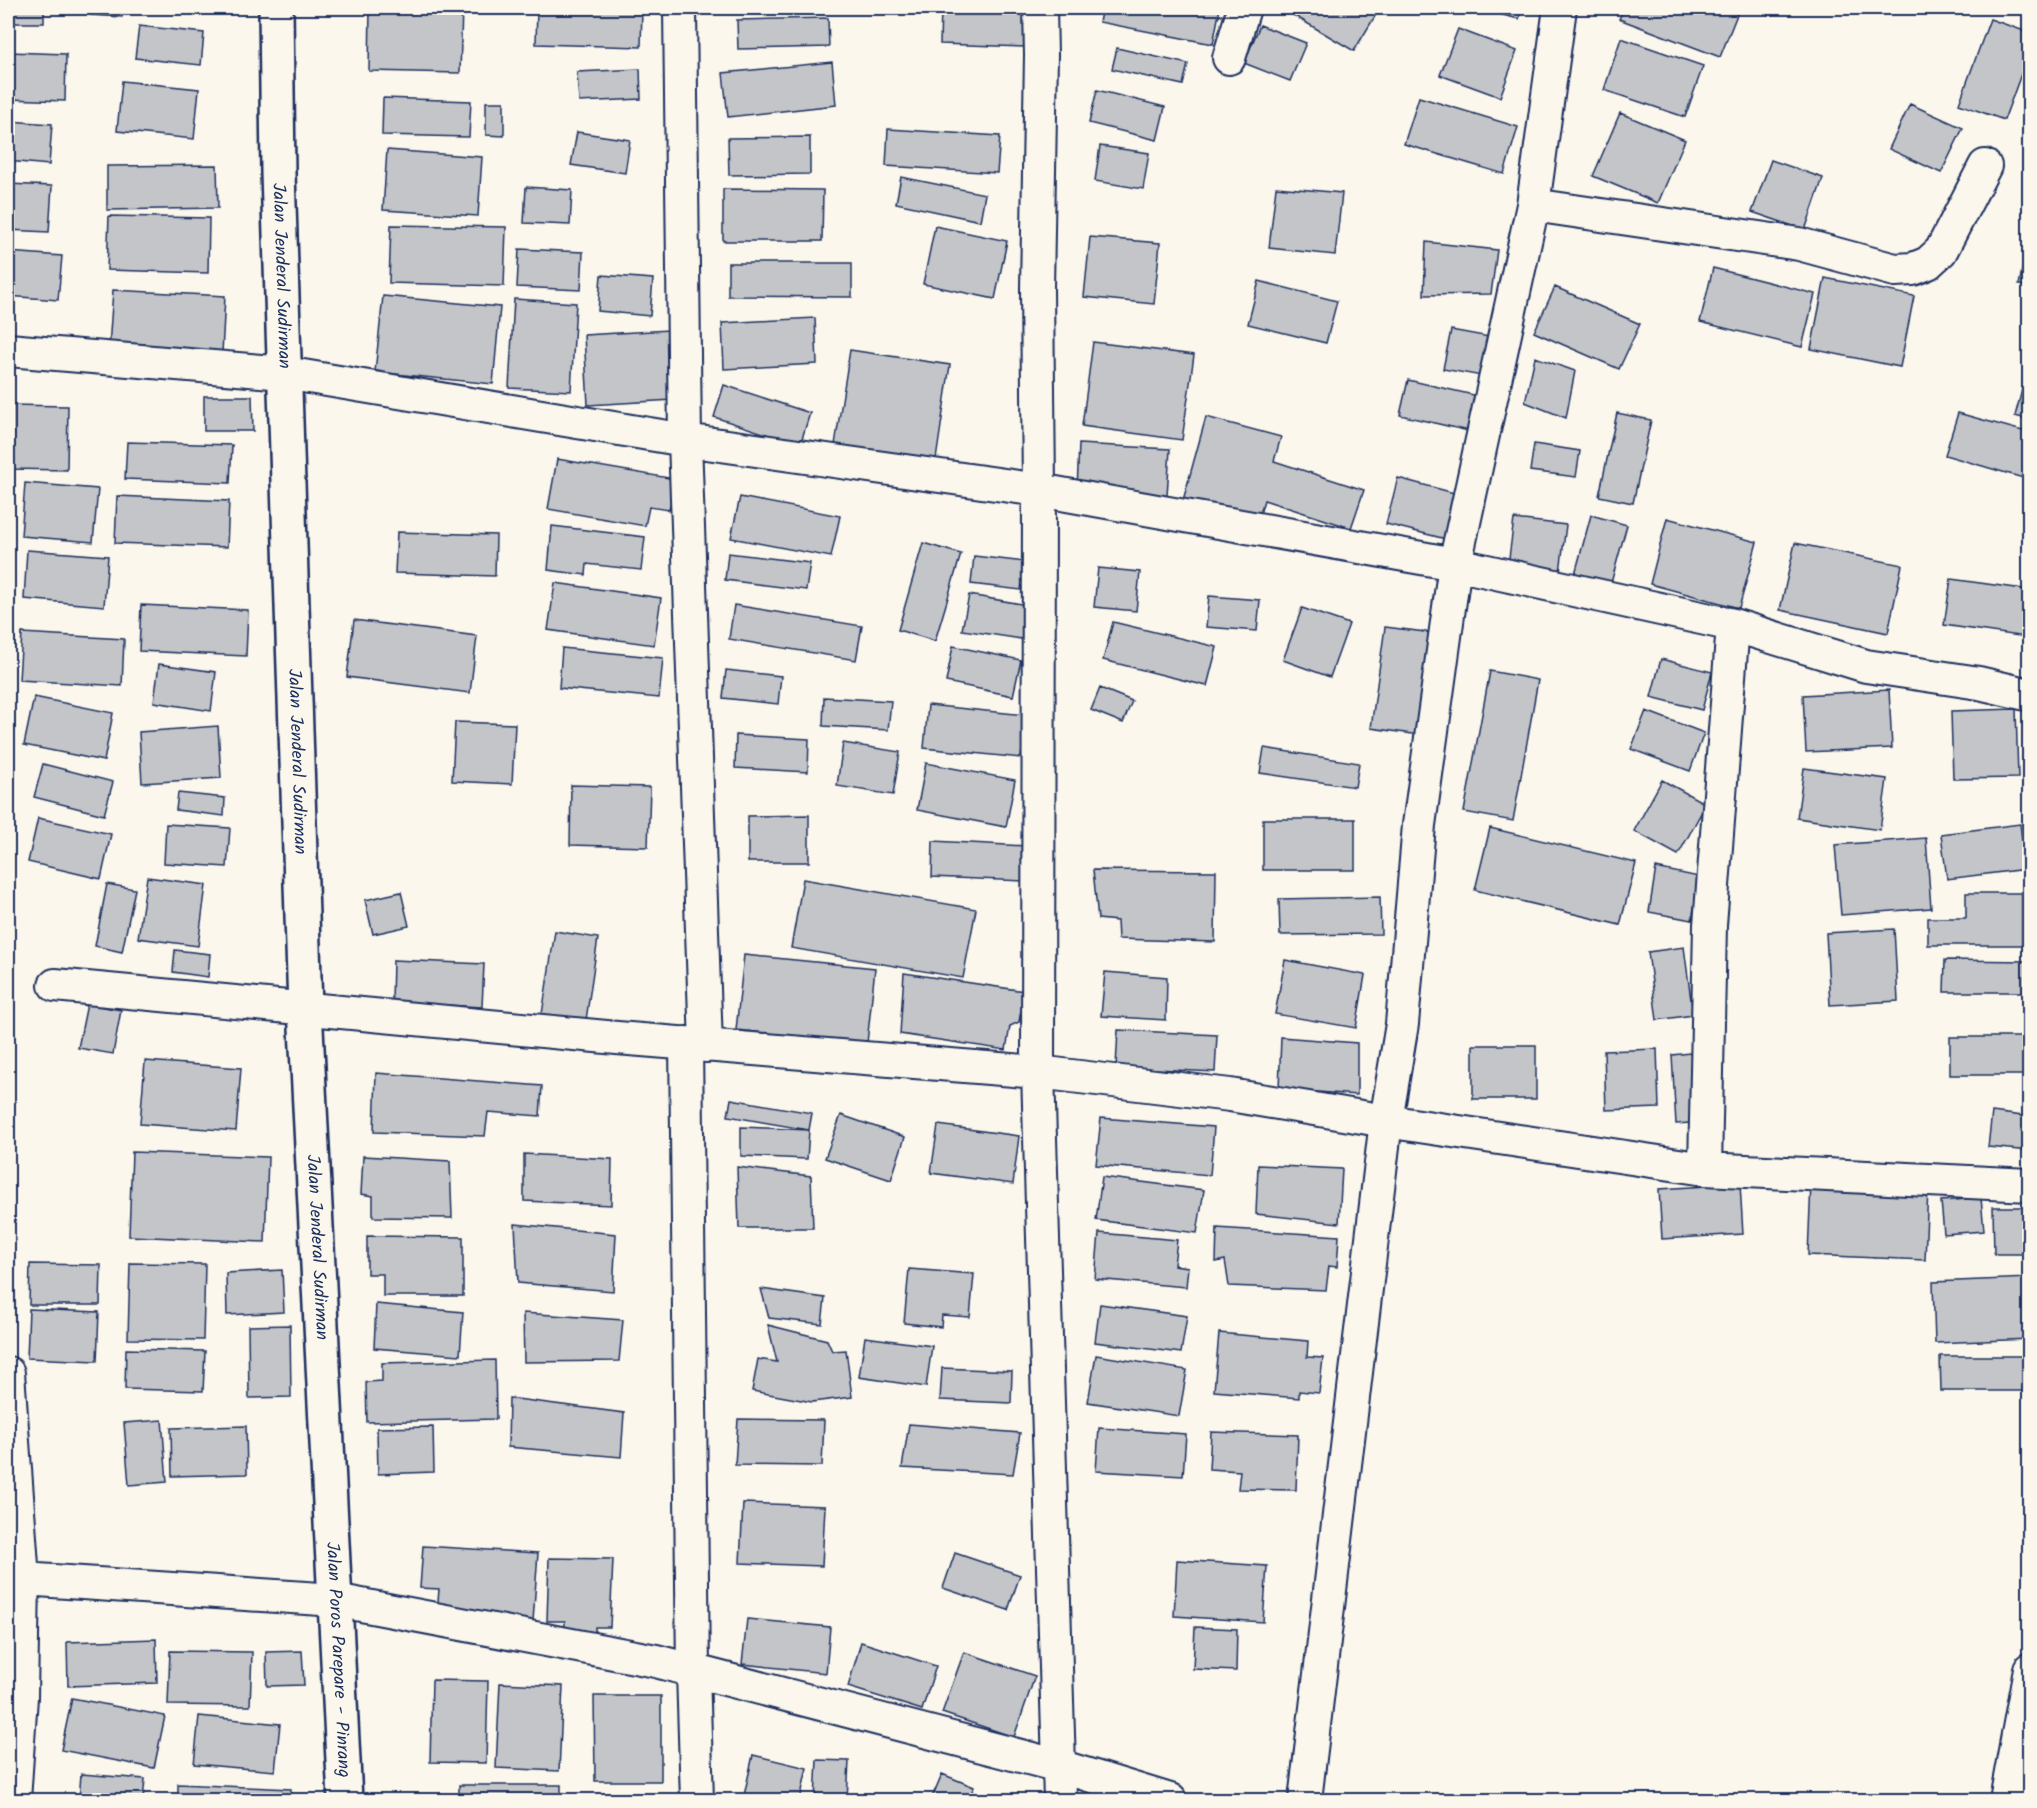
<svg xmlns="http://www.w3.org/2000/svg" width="2037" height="1808" viewBox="0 0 2037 1808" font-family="Kalam,sans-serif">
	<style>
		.building { fill: #c3c5c9; stroke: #1b2f5e; stroke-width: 1.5 }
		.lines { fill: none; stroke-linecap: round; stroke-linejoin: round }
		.street-casing { stroke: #1b2f5e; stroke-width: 36 }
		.highway-casing { stroke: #1b2f5e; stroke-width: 38 }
		.street { stroke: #fbf7ec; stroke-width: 32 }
		.highway { stroke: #fbf7ec; stroke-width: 33 }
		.labels { text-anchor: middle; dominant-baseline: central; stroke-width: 4.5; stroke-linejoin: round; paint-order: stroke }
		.street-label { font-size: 18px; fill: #1b2f5e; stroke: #fbf7ec }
	</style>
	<rect width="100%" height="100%" fill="#fbf7ec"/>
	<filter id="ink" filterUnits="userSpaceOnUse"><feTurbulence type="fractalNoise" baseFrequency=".0167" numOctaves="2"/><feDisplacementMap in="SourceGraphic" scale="12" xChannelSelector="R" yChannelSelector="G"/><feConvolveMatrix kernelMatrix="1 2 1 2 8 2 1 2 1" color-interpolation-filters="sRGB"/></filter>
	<g filter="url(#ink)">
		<!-- building -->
		<path class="building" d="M8 8H44V23H8Z
			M92 8H123L122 17 91 15Z
			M143 8H202L201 14Z
			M370 8H462L460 73 369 71Z
			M537 8H642L641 47 536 44Z
			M941 8H1027L1025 47 940 44Z
			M1102 8H1220L1213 44 1099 22Z
			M1284 8H1380L1354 51 1283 9Z
			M1475 8H1522L1519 19Z
			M1624 8H1726L1738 12 1720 57 1619 19Z
			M828 18 829 47 738 49 737 20Z
			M1990 19 2030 33V50L2004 120 1959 104Z
			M1260 25 1306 43 1290 81 1244 63Z
			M139 26 204 33 201 65 135 58Z
			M1458 29 1517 51 1500 97 1440 75Z
			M1621 38 1703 66 1685 117 1604 90Z
			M1117 48 1188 64 1183 85 1112 69Z
			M8 52 66 54 65 101 8 99Z
			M832 62 836 105 728 117 723 73Z
			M640 69 641 99 579 102 577 72Z
			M122 81 199 89 194 139 117 131Z
			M1097 90 1165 107 1157 140 1089 123Z
			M1419 97 1518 127 1504 174 1404 144Z
			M383 98 471 101 469 137 382 135Z
			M486 102H504V136L486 135Z
			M1910 104 1963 128 1941 173 1889 149Z
			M1620 113 1685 140 1658 203 1593 176Z
			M8 121 52 124 49 165 8 161Z
			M888 129 1000 136 997 173 886 166Z
			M577 132 630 140 625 173 571 165Z
			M810 137V174L729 175 728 138Z
			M1100 146 1149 153 1143 189 1095 181Z
			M387 150 482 157 478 216 383 210Z
			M1771 160 1823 178 1805 230 1752 212Z
			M217 165 218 208 107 210V166Z
			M901 177 985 194 980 221 896 203Z
			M8 184 52 186 49 232 8 230Z
			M526 187 572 190 570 225 524 223Z
			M1276 187 1342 193 1335 255 1269 248Z
			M723 189 823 190 822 241H723Z
			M109 216 209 218 208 273 107 270Z
			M391 225 506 227 504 286 389 283Z
			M935 226 1007 241 995 299 923 284Z
			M2030 230V287L2019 285Z
			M1090 237 1160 243 1154 304 1084 297Z
			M1426 242 1497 250 1491 294 1424 295Z
			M519 249 583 252 581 290 517 287Z
			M8 252 62 256 58 300 8 296Z
			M728 263H852V297L728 296Z
			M1713 268 1815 294 1802 347 1700 322Z
			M601 275 653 279 650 316 598 311Z
			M1825 278 1914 296 1900 367 1811 349Z
			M1259 281 1337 301 1326 343 1248 324Z
			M1555 287 1640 324 1619 369 1534 332Z
			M113 290 225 296 222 353 109 347Z
			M383 296 500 307 493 384 375 372Z
			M514 299 576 303 571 391 509 388Z
			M815 318 817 364 724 369 722 323Z
			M669 330 673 400 588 405 584 335Z
			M1451 330 1495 338 1487 377 1443 369Z
			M1093 342 1194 355 1182 440 1082 426Z
			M850 350 950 365 935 466 834 451Z
			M1535 357 1575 371 1566 418 1525 402Z
			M2026 375 2030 376V420L2015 416Z
			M1408 380 1478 396 1469 431 1400 415Z
			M724 385 810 413 800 445 714 417Z
			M204 396H252L253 431H204Z
			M8 405 68 406 67 470 8 469Z
			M1617 413 1651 420 1633 503 1599 496Z
			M1958 413 2030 433V480L1945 455Z
			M1206 417 1281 437 1274 461 1364 490 1351 528 1264 500 1257 524 1182 504Z
			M127 442 232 445 230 483 125 479Z
			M1079 444 1170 449 1167 496 1077 490Z
			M1534 444 1580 451 1576 477 1530 471Z
			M557 459 675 479 669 510 649 507 645 526 548 509Z
			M1398 478 1458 494 1446 539 1386 524Z
			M25 483 98 489 93 542 21 536Z
			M117 496 229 501 227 547 115 543Z
			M740 497 840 516 831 557 731 538Z
			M1591 515 1627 525 1611 583 1575 574Z
			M1667 518 1757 542 1739 608 1650 584Z
			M1514 519 1566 525 1560 572 1508 566Z
			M552 526 645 537 641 570 587 564 586 575 548 570Z
			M397 532 496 535 495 576 395 573Z
			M923 543 961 554 935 641 898 630Z
			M1795 543 1902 565 1888 633 1780 610Z
			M27 550 108 556 104 606 24 599Z
			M728 553 810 563 806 590 725 580Z
			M974 556 1025 562 1021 590 971 584Z
			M1098 568 1140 572 1136 611 1094 607Z
			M1951 579 2030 590V612L2026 637 1944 625Z
			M555 583 661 598 654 645 548 630Z
			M969 595 1033 606 1028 640 962 630Z
			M1209 596 1260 600 1257 631 1206 627Z
			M141 605 248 610 246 656 139 651Z
			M734 605 862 626 856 660 729 639Z
			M1302 608 1349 624 1330 677 1283 660Z
			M354 620 477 636 470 693 347 677Z
			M1113 622 1217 647 1207 686 1103 660Z
			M1385 627 1433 633 1419 735 1371 728Z
			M22 633 124 639 122 686 19 680Z
			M953 646 1021 660 1013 696 946 682Z
			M562 648 663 658 659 698 559 688Z
			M1661 659 1712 672 1702 710 1651 697Z
			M159 664 216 672 211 711 154 702Z
			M726 670 781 676 778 704 723 698Z
			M1490 671 1538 680 1513 821 1464 812Z
			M1100 688 1132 701 1123 723 1091 710Z
			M1889 690 1892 748 1806 752 1803 695Z
			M34 697 113 713 104 761 24 745Z
			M824 697 891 701 888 730 823 726Z
			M928 705 1026 715 1021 758 924 748Z
			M2016 709 2018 778 1953 779 1951 711Z
			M1646 711 1704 733 1690 771 1631 749Z
			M455 722 515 724 512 784 452 781Z
			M218 726 221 778 142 783 139 732Z
			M736 735 809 739 808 772 735 768Z
			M843 743 900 752 893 795 837 786Z
			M1264 748 1359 763 1355 787 1260 773Z
			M926 763 1015 780 1006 827 917 810Z
			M43 764 113 782 104 815 34 797Z
			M1804 768 1887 779 1880 830 1797 818Z
			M1662 780 1706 804 1678 855 1634 831Z
			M571 785 650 787 648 847 570 845Z
			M178 793 225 798 224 816 176 810Z
			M809 815V862H748V816Z
			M38 818 111 834 101 879 28 862Z
			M1263 819H1355V870H1263Z
			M166 824 230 828 227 867 164 863Z
			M2020 824 2026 869 1947 879 1941 834Z
			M1490 828 1636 863 1620 925 1475 890Z
			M1926 838 1931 908 1841 915 1835 845Z
			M933 841 1026 846 1024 881 932 877Z
			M1656 868 1699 877 1692 920 1649 912Z
			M1093 870 1216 871 1215 942 1118 939 1117 921 1098 919Z
			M147 877 206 885 198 946 138 938Z
			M803 879 976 909 963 978 791 948Z
			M107 884 135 889 122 952 95 946Z
			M401 892 409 926 373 934 365 900Z
			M1966 893H2022V945H1928V918H1966Z
			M1380 897 1381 934 1280 935 1279 899Z
			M1894 929 1898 1001 1830 1005 1826 933Z
			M555 931 598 938 586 1020 542 1014Z
			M1684 947 1693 1015 1657 1020 1648 952Z
			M175 950 210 954 208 977 173 972Z
			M744 955 875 968 867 1043 736 1030Z
			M393 960 484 964 482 1007 392 1002Z
			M1285 960 1365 975 1356 1028 1275 1014Z
			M1945 960 2028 961V992H1944Z
			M1105 972 1167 977 1166 1020 1101 1016Z
			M904 973 1024 991 1019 1022 1010 1026 1006 1050 900 1034Z
			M87 1004 121 1010 113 1054 78 1048Z
			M1118 1030 1217 1035 1215 1072 1116 1067Z
			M1281 1037 1357 1043V1095L1279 1089Z
			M1950 1037H2030V1075H1950Z
			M1473 1045H1536V1099H1473Z
			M1657 1049 1659 1108 1606 1110 1604 1051Z
			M1699 1052 1704 1122 1676 1124 1672 1055Z
			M145 1061 241 1068 236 1131 140 1124Z
			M376 1073 542 1086 540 1116 488 1112 485 1136 374 1132Z
			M731 1099 812 1113 809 1130 728 1116Z
			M1992 1112 2030 1117V1151L1988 1147Z
			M841 1115 905 1137 891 1180 825 1158Z
			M1101 1118 1214 1127 1210 1175 1096 1165Z
			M938 1125 1019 1136 1013 1184 931 1173Z
			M741 1127 809 1130 807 1159 741 1156Z
			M132 1152 268 1157 265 1242 129 1236Z
			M524 1154 612 1159 611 1205 524 1201Z
			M363 1156 450 1161 452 1218 373 1217V1196L361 1194Z
			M1258 1165 1342 1169 1339 1223 1256 1214Z
			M737 1167 811 1176 813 1228H739Z
			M1102 1177 1204 1190 1197 1233 1096 1220Z
			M1811 1183 1928 1188 1925 1260 1808 1255Z
			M1740 1184 1743 1234 1662 1239 1659 1189Z
			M1981 1198 1984 1231 1944 1234 1941 1201Z
			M1993 1207H2030V1254H1994Z
			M515 1224 616 1234 613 1291 518 1283Z
			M1217 1228 1339 1236 1337 1267 1329 1266 1326 1290 1229 1286 1225 1260 1216 1262Z
			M1099 1233 1177 1240 1174 1265 1188 1267 1186 1287 1095 1279Z
			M367 1236 463 1237V1296H383V1274H367Z
			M130 1263 205 1264 203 1340 128 1339Z
			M30 1264 101 1265 100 1305H29Z
			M909 1269 974 1274 970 1317 942 1315 941 1327 904 1323Z
			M282 1270 284 1312 227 1315 226 1273Z
			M2030 1278V1339L1935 1343 1933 1282Z
			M761 1289 825 1298 822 1324 769 1318Z
			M376 1304 463 1312 460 1355 374 1348Z
			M1100 1304 1187 1316 1181 1353 1095 1342Z
			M29 1309 99 1312 97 1361 27 1358Z
			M523 1313 623 1320 619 1361 524 1362Z
			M290 1325 291 1397 249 1398 248 1326Z
			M768 1325 827 1340 832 1351 846 1350 852 1397 812 1402 752 1391 758 1359 777 1362Z
			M1219 1333 1308 1341 1307 1357 1323 1358 1319 1393 1299 1391V1398L1214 1391Z
			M865 1337 932 1346 926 1387 859 1377Z
			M126 1349 205 1351 203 1391 125 1389Z
			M1096 1355 1187 1370 1179 1416 1088 1402Z
			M1940 1356H2030V1391H1941Z
			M495 1360 496 1419 367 1422 366 1382 382 1381V1363Z
			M942 1368 1012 1371 1011 1403 940 1400Z
			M509 1398 624 1413 621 1457 508 1447Z
			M738 1419 824 1420 822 1466 735 1465Z
			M162 1420 167 1482 129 1485 124 1423Z
			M909 1424 1020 1433 1013 1474 902 1468Z
			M246 1426 247 1474 172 1476 171 1428Z
			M433 1427 434 1472 378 1474 377 1428Z
			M1099 1428 1186 1434 1183 1476 1096 1471Z
			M1211 1432 1298 1435 1296 1490 1238 1489 1240 1471 1209 1469Z
			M743 1503 825 1506 822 1566 740 1563Z
			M423 1546 538 1553 533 1621 437 1615 439 1589 420 1588Z
			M955 1553 1020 1575 1008 1610 943 1588Z
			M549 1558 613 1559 610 1627H595V1639L564 1637 565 1621H547Z
			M1177 1560 1267 1566 1263 1622 1174 1616Z
			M747 1619 830 1627 826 1673 742 1664Z
			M1195 1627 1237 1629 1236 1671 1193 1669Z
			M156 1639 157 1683 68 1686 67 1642Z
			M861 1642 936 1666 922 1710 848 1687Z
			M170 1651 252 1652 250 1706 168 1705Z
			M302 1651 304 1685 267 1686 266 1652Z
			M964 1652 1035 1676 1014 1737 942 1713Z
			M432 1680 488 1681 486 1763 430 1762Z
			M500 1683 563 1686 559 1771 496 1768Z
			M594 1696H661V1781H595Z
			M72 1698 165 1716 154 1768 61 1750Z
			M199 1716 280 1724 275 1771 194 1764Z
			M753 1755 807 1768 800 1800H743Z
			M817 1760 849 1761 847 1800H815Z
			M81 1774 145 1779 143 1800H79Z
			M942 1774 974 1787 968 1800H931Z
			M178 1784 291 1789 290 1800H178Z
			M459 1785H561V1800H459Z"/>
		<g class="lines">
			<!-- street casing -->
			<g class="street-casing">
				<path id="street" d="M680 8 685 440 706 1046
					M1040 8 1041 55 1037 289 1039 490 1038 1072 1060 1800
					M1229 58 1244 8
					M1533 205 1799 244 1895 270 1913 269 1928 263 1941 251 1985 166
					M8 350 285 373 685 440 1039 490 1455 564 1733 625 1866 666 1979 683 2030 695
					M55 985 617 1038 1038 1072 1230 1095 1386 1121 1705 1169 2030 1185
					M686 1043 693 1672 697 1800
					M1705 1169 1710 925 1733 625
					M8 1373 23 1579 21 1697
					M23 1579 335 1600 656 1661 1059 1766 1170 1800
					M8 1695 21 1697 14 1800
					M1305 1800 1386 1121 1402 1024 1419 825 1455 564 1533 205 1560 8
					M2006 1800 2030 1669"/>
			</g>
			<!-- highway casing -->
			<g class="highway-casing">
				<g id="highway">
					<path id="s1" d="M276 8 278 173 305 1008 345 1800"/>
				</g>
			</g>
			<!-- street -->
			<use href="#street" class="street"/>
			<!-- highway -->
			<use href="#highway" class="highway"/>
		</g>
	</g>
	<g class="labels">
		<!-- street labels -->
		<g class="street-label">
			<text stroke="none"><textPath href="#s1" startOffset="268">Jalan Jenderal Sudirman</textPath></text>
			<text stroke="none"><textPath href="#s1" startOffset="754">Jalan Jenderal Sudirman</textPath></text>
			<text stroke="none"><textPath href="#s1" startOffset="1240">Jalan Jenderal Sudirman</textPath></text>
			<text stroke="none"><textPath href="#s1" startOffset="1653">Jalan Poros Parepare - Pinrang</textPath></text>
		</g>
	</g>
	<!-- margin -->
	<rect width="2037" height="1808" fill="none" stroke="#fbf7ec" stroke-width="30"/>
	<rect x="15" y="15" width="2007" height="1778" fill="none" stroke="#1b2f5e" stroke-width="2" filter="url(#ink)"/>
</svg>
